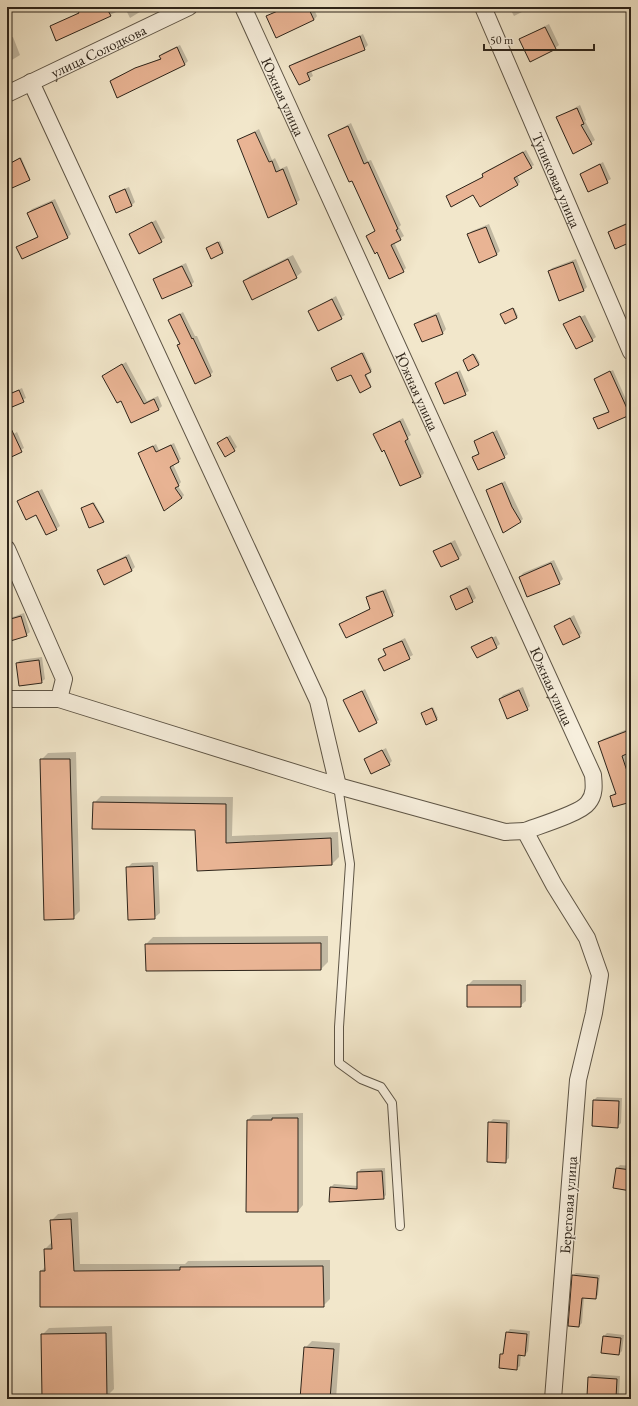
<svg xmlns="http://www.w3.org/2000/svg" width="638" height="1406" viewBox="0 0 638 1406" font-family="'EB Garamond',serif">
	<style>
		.shadow { fill: #0003 }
		.building { fill: #e9b494; stroke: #2d241a }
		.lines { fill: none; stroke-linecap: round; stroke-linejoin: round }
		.lane-casing { stroke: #5e5546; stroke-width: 10 }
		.street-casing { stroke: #5e5546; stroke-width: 18 }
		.lane { stroke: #f7efdd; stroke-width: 8 }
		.street { stroke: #f7efdd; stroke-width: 16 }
		.labels { text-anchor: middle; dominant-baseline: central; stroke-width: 3; stroke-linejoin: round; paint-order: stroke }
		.street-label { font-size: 15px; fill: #2d241a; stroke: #f7efdd }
	</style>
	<rect width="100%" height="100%" fill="#f2e7cb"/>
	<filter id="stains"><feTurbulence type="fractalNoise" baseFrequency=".005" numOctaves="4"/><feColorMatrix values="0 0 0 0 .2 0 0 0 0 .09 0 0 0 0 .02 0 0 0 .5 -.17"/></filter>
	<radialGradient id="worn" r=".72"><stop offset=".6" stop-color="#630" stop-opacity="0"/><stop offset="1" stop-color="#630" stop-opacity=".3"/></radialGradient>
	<!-- shadow -->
	<path class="shadow" d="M77 7H141L143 10 130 18 125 8 57 39 51 27 80 12Z
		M284 7H313L317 16 314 20 277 36 267 16Z
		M509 7H532L514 16Z
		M549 24 559 45 555 48 520 39Z
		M363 34 368 45 364 49 311 71 313 76 299 84 291 66 294 63Z
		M13 37 20 55 7 63V39Z
		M180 45 188 61 185 64 111 81 114 78 161 58 160 56 163 53Z
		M580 105 586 120 585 121 595 140 591 143 558 117Z
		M351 123 368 161 371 160 401 225 399 227 404 236 394 242 406 268 403 271 378 251 367 236 376 230 329 135Z
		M259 129 272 160 275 158 280 169 287 166 300 200 296 203 238 141Z
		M7 143 12 153 7 157Z
		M526 150 534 165 517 175 520 182 517 185 474 194 447 196 484 176 483 174 486 171Z
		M21 157 30 178 29 179 7 175V165Z
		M603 162 611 179 589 191 581 174Z
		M129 187 135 202 132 205 117 212 110 197 113 193Z
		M55 199 71 234 67 238 18 247 38 236 28 213 32 209Z
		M156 220 165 238 139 253 130 234Z
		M631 221V241L609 233 613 229Z
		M489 224 500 251 496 255 469 234 472 231Z
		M220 241 224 251 212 257 207 248Z
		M293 255 302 272 296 277 244 281 250 276Z
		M576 259 587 287 584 290 559 299 549 272 552 268Z
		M186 263 194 282 191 285 154 279 158 276Z
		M336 296 345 315 318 330 309 311Z
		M514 308 518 316 516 318 502 314Z
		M183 312 195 336H197L213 372 210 375 178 346 180 343 169 320Z
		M439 312 446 329 443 333 422 341 415 324 419 321Z
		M585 315 596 337 592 340 565 324Z
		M364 352 372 370 366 374 371 385 370 386 351 373 333 367Z
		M475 354 480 363 478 364 465 359Z
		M126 362 147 401 158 396 162 406 159 409 121 400 103 376Z
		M460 370 469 391 445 403 437 383Z
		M613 370 628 404 631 403V425L626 416 594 418 609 411 595 379Z
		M22 388 26 398 7 408V395Z
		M403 418 411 435 408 437 424 473 421 476 401 485 385 449 374 434Z
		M7 425 12 435 17 432 24 448 7 458Z
		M497 430 508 454 504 457H473L480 452 475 441Z
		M230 435 237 447 234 450 218 443Z
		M174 443 181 459 173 464 181 482 178 486 184 495 182 498 139 453 156 444 159 450Z
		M631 446V460L627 450Z
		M7 470 10 478 7 480Z
		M505 481 523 519 520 522 487 490Z
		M42 489 60 526 56 529 19 502Z
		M94 502 104 520 103 521 84 507Z
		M455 540 462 555 459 558 434 551Z
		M129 554 135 567 132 570 98 571 102 567Z
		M554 560 563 579 559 583 520 577 523 573Z
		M470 585 476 598 472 601 451 596Z
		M386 589 395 612 392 615 341 624 371 608 367 597 370 594Z
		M24 613 30 632 26 635 7 641V619Z
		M574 615 582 633 579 636 555 626Z
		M496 636 500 644 496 647H473Z
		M405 638 413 655 384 670 379 659 386 654 384 649Z
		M42 657 45 679 41 682 17 663 20 660Z
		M523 687 530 706 527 709 500 699 503 695Z
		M365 689 379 720 359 731 345 700Z
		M433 707 438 718 427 724 422 713Z
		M630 728 631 751 626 753 631 770V801L611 796 616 792 599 742 603 739Z
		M386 748 392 761 389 764 365 759Z
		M76 752 80 911 73 918 41 760 48 753Z
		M101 796 233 797 232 836 338 832 339 857 332 864 198 870 196 829 94 803Z
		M158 862 160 913 154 918 127 868 132 863Z
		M328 936V962L321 969 146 944 153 937Z
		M473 980H526V1001L520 1006 468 985Z
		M597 1097 622 1098 621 1123 618 1126 594 1100Z
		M303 1113V1205L298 1211H247L248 1120 253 1115Z
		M493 1119 510 1120 509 1158 505 1162 489 1123Z
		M620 1165 631 1166V1190L617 1168Z
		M385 1168 386 1195 383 1198 331 1187 334 1184 358 1186V1172L361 1169Z
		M78 1212 80 1264H185L188 1261 330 1260V1299L323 1306 41 1271 46 1266 45 1249 52 1242 51 1221 58 1214Z
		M576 1273 600 1275 598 1295 595 1298 584 1297 582 1323 579 1326 573 1275Z
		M112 1326 114 1389 107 1396 42 1335 49 1328Z
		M510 1329 530 1331 528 1351 525 1355 521 1354 520 1366 516 1369 501 1355 505 1351 507 1333Z
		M607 1333 624 1335 622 1351 619 1354 604 1336Z
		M312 1341 340 1343 336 1399H301L305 1348Z
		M592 1374 620 1376 619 1394 615 1397 589 1377Z"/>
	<!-- building -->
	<path class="building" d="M76 7H106L111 16 56 41 50 26 79 13Z
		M287 7H308L314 20 276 38 266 16Z
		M545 27 556 49 530 62 519 39Z
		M360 36 365 50 307 73 310 80 299 85 289 66Z
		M177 47 185 65 117 98 110 81 135 68 161 59 159 56Z
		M577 108 584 124 581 125 592 144 573 154 556 117Z
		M348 126 364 164 368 162 398 229 396 230 401 240 391 245 404 272 389 279 377 252 375 254 366 236 375 231 352 181 349 182 328 135Z
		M255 132 269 162 272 161 276 172 283 169 297 204 268 218 237 140Z
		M523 152 532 168 514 178 518 185 480 207 473 195 451 207 446 196 483 177 482 174Z
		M20 158 30 180 12 188 7 177V165Z
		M600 164 608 183 588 192 580 174Z
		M125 189 132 206 116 213 109 196Z
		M52 202 68 238 22 259 16 247 38 237 27 213Z
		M152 222 162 242 139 254 129 234Z
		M631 222V242L615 249 608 232Z
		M486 227 497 255 479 263 467 234Z
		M218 242 223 253 211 259 206 248Z
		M288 259 297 278 252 300 243 281Z
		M573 262 584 291 559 301 548 271Z
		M182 266 192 286 162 299 153 279Z
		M332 299 342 319 318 331 308 311Z
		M513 308 517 318 505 324 500 314Z
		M180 314 192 339 193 338 211 376 195 384 177 345 180 344 168 320Z
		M436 315 443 334 422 342 414 324Z
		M580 316 593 341 576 349 563 324Z
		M362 353 371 372 365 375 371 387 360 393 351 375 337 381 331 368Z
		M473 354 479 365 468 371 463 360Z
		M122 364 144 404 154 399 159 410 131 423 121 401 117 403 102 376Z
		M610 371 630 415 598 429 593 418 609 412 594 379Z
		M457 372 466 395 444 404 435 383Z
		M19 390 24 402 12 407 7 395Z
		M7 420 22 452 7 459Z
		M400 421 408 439 405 441 421 477 400 486 384 450 382 452 373 434Z
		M493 432 505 458 478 470 472 457 479 454 474 441Z
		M227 437 235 451 225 457 217 443Z
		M171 445 179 462 170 467 179 486 175 488 182 498 164 511 138 453 153 446 156 452Z
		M502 483 512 507 521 522 503 533 486 490Z
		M38 491 57 530 46 535 36 515 26 520 17 501Z
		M93 503 104 522 89 528 81 508Z
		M451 543 459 559 441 567 433 551Z
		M126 557 132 571 104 585 97 570Z
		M551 563 560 584 527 597 519 577Z
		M467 588 473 602 456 610 450 596Z
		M383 591 393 616 346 638 339 624 370 609 366 597Z
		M21 616 27 636 7 642V620Z
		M570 618 580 637 563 645 554 626Z
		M492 637 497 648 477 658 471 647Z
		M402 641 410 659 384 671 378 659 386 655 383 649Z
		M39 660 42 683 19 686 16 663Z
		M519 690 528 710 507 719 499 699Z
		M362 691 377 723 359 732 343 700Z
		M432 708 437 720 426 725 421 713Z
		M627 731 631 742V752L622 756 631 783V802L613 807 610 796 616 794 598 742Z
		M382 750 390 765 371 774 364 759Z
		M40 759H70L74 919 44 920Z
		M93 802 226 804V843L331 838 332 865 197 871 195 830 92 829Z
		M153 866 155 919 128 920 126 867Z
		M321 943V970L146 971 145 944Z
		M467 985H521V1007H467Z
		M593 1100 619 1101 618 1128 592 1126Z
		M272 1118H298V1212H246L247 1120H272Z
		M488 1122 507 1123 506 1163 487 1162Z
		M616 1168 631 1170V1191L613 1188Z
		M382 1171 384 1199 329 1202 330 1187 357 1189V1172Z
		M71 1219 74 1271 180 1270V1267L323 1266 324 1307H40V1271H45L44 1249H52L50 1220Z
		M572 1275 598 1278 596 1299 582 1298 579 1327 568 1326Z
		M506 1332 527 1334 525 1356 518 1355 517 1370 499 1368 500 1354H503Z
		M106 1333 107 1397 42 1398 41 1334Z
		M603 1336 621 1338 619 1355 601 1353Z
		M304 1347 334 1349 330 1399H300Z
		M588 1377 617 1379 616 1398 587 1396Z"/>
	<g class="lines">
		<!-- lane casing -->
		<g class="lane-casing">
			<path id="lane" d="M338 786 350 864 339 1027V1063L361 1079 381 1087 392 1103 400 1226"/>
		</g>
		<!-- street casing -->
		<g class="street-casing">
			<g id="street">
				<path id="s1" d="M243 7 593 775C594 785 595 795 588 803 581 813 538 826 525 831L554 885 587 938 600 975 594 1013 578 1080 553 1399"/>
				<path id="s2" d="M483 7 631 352"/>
				<path d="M31 82 318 701 338 786"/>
				<path id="s3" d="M7 94 189 7"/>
				<path d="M7 549 64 679 59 699"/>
				<path d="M7 699H59L338 786 505 832 525 831"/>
			</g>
		</g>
		<!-- lane -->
		<use href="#lane" class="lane"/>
		<!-- street -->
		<use href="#street" class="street"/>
	</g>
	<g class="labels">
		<!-- street labels -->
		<g class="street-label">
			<text stroke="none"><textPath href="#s3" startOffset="101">улица Солодкова</textPath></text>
			<text stroke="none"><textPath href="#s1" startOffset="98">Южная улица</textPath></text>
			<text stroke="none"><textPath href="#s2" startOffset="188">Тупиковая улица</textPath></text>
			<text stroke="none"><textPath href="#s1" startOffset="422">Южная улица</textPath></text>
			<text stroke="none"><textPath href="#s1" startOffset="746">Южная улица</textPath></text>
			<text transform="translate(568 1205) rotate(-86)">Береговая улица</text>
		</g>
	</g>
	<!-- margin -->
	<rect width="638" height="1406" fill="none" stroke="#f2e7cb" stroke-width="24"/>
	<rect x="8" y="8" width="622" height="1390" fill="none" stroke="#2d241a" stroke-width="2"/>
	<rect x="12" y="12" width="614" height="1382" fill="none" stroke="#2d241a"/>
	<!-- scale -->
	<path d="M484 44v6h110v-6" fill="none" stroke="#2d241a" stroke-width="2"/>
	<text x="490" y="44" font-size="12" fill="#2d241a" stroke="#f7efdd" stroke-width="3" paint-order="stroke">50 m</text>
	<rect width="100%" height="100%" filter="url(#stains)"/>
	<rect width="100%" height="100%" fill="url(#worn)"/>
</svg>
